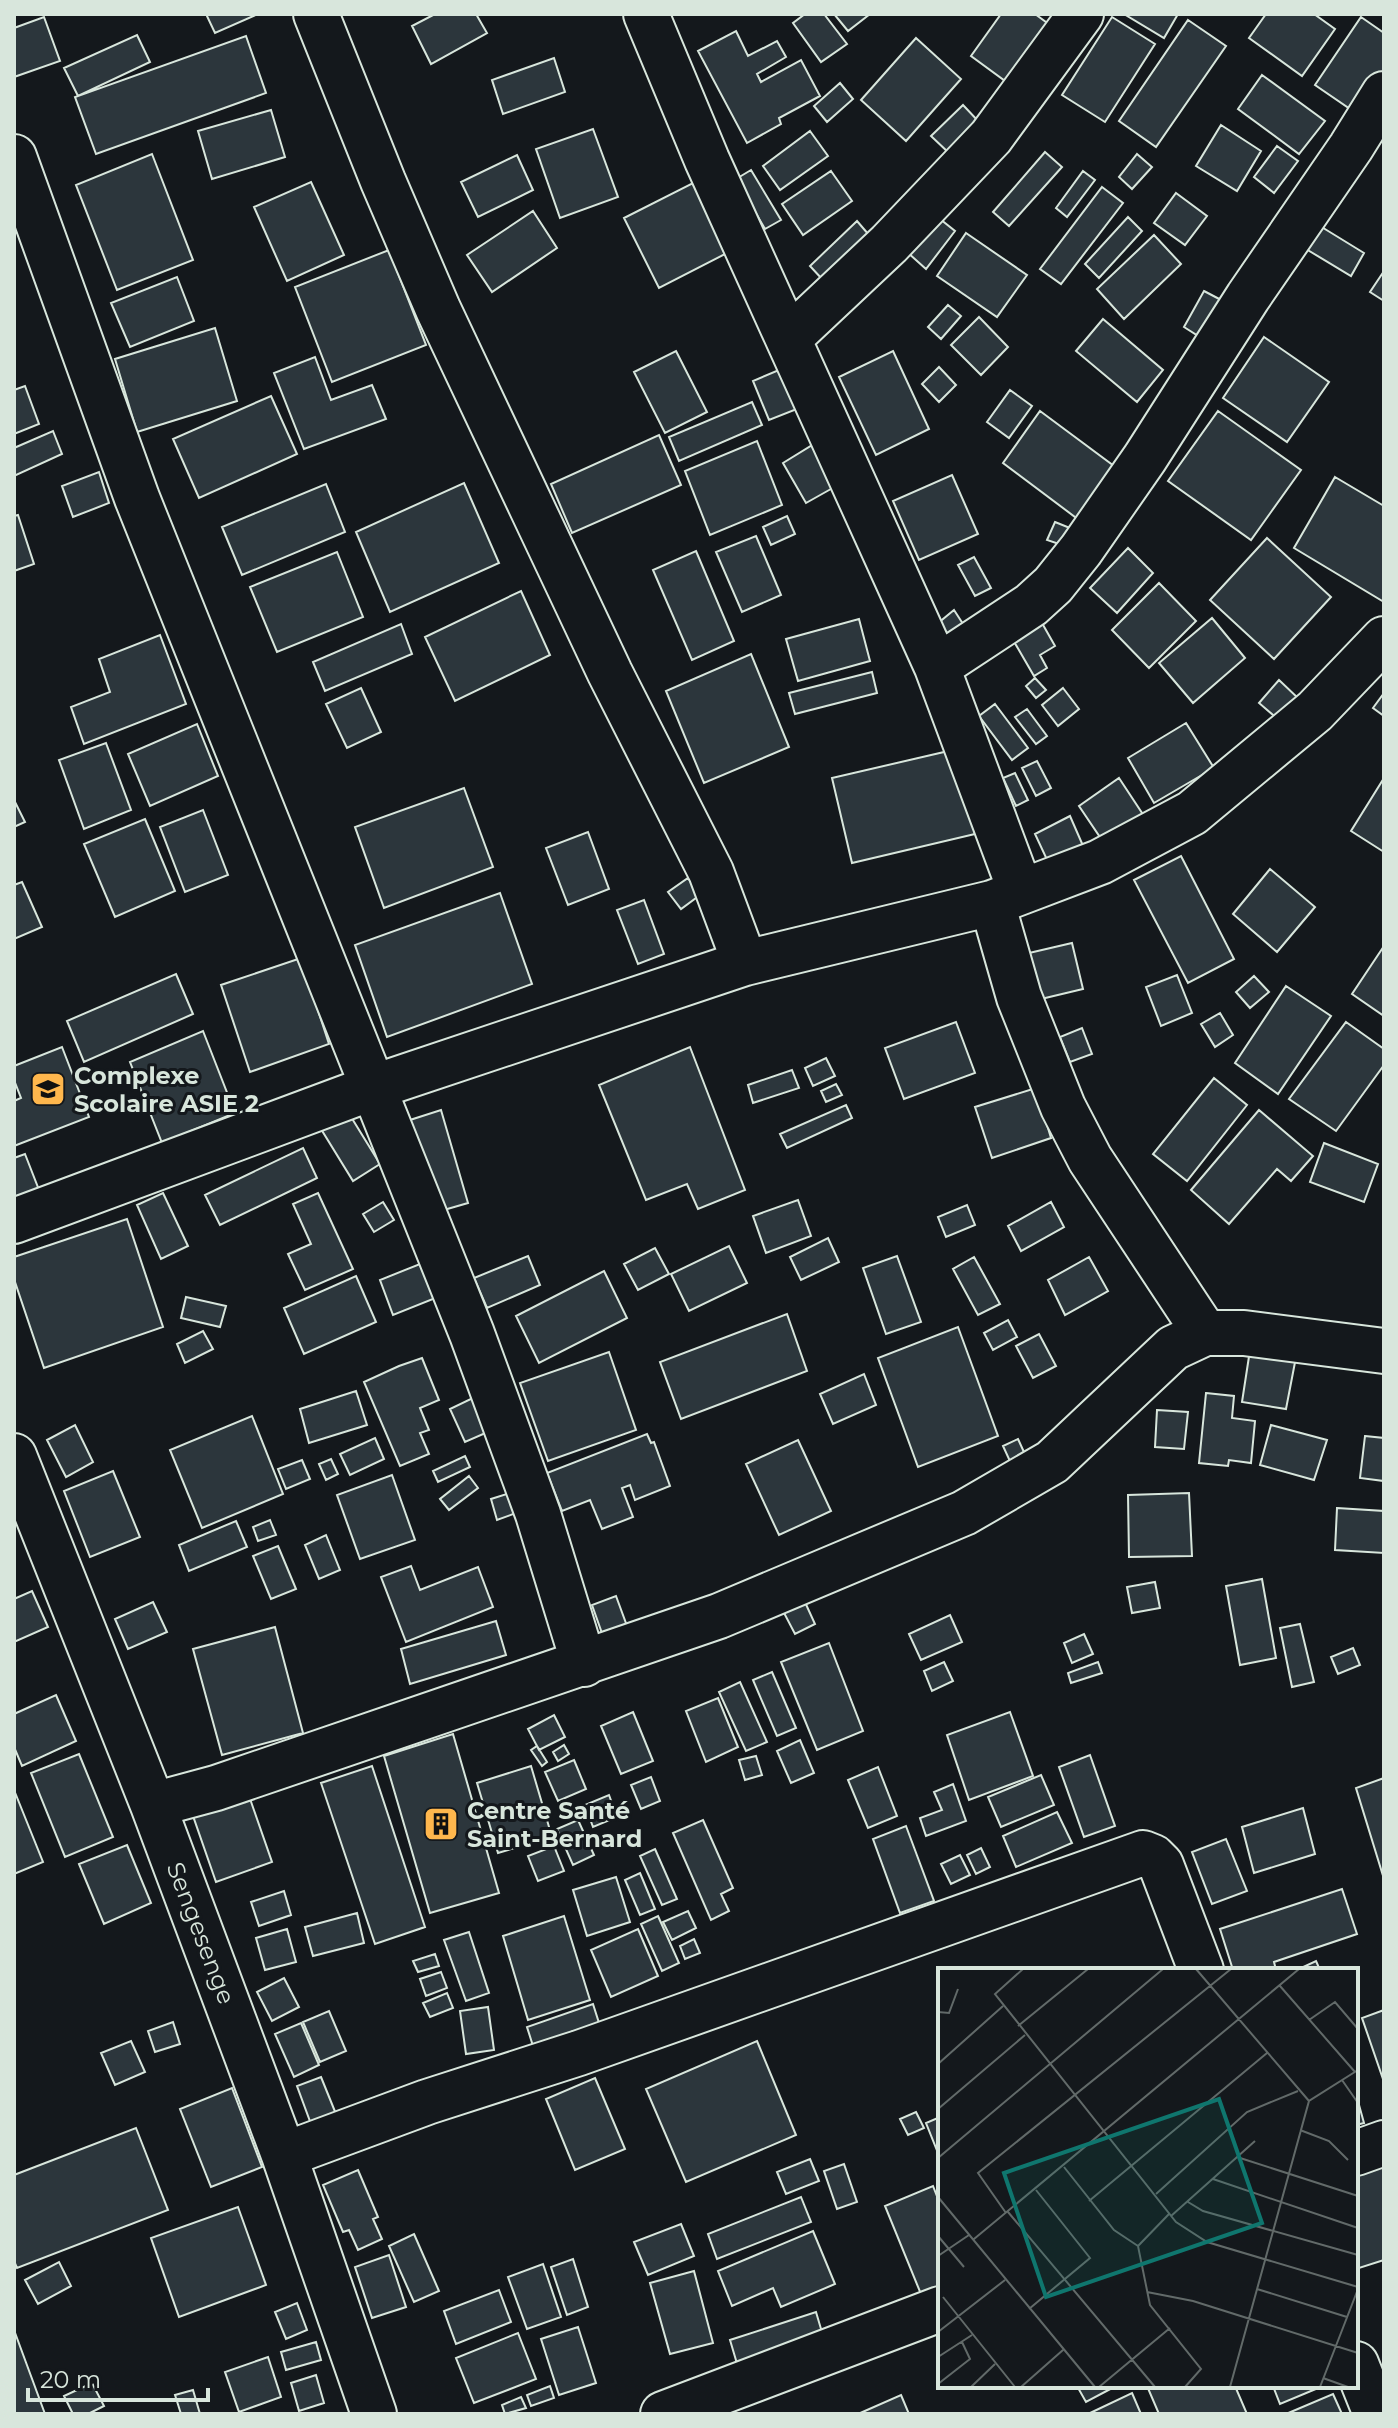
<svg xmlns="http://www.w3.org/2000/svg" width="1398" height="2428" viewBox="0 0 1398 2428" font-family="Montserrat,sans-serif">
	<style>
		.building { fill: #2c363c; stroke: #d8e6dc; stroke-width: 2 }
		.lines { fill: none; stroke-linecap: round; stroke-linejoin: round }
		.minor-casing { stroke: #d8e6dc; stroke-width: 48 }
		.minor { stroke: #14181c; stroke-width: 44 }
		.labels { text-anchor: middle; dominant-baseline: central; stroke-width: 6; stroke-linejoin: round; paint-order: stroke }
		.poi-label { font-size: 24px; font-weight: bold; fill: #d8e6dc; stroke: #14181c; text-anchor: start }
		.street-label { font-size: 24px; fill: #d8e6dc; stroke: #14181c }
		.inset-road { fill: none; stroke: #626a69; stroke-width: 2 }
		.view { fill: #0f766e; fill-opacity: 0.15; stroke: #0f766e; stroke-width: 4 }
		.inset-edge { fill: none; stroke: #d8e6dc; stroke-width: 4 }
	</style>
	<rect width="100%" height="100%" fill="#14181c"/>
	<!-- building -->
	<path class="building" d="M206 14H258L215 33Z
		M435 14H476L487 33 431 64 412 26Z
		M805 14H824L847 44 821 62 793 23Z
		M834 14H870L848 31Z
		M1001 14H1035L1054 28 1012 86 971 56Z
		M1124 14H1178L1164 38Z
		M1266 14H1314L1335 29 1302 76 1249 38Z
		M44 17 60 61 14 77V28Z
		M1112 17 1155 44 1105 122 1062 95Z
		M1361 17 1384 33V71L1356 113 1315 85Z
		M1188 20 1226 46 1156 147 1119 121Z
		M736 31 748 56 777 41 786 57 757 74 761 82 801 60 820 96 779 118 781 124 747 143 698 51Z
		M137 35 150 62 78 96 64 68Z
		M246 36 266 93 96 154 75 97Z
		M916 38 961 79 906 141 861 100Z
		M554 58 565 92 503 114 492 80Z
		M1262 75 1325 121 1299 154 1238 109Z
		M840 83 853 99 827 122 814 106Z
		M963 105 980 123 949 153 931 136Z
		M271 110 285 157 212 179 198 131Z
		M1221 125 1261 151 1237 191 1196 166Z
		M593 129 618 197 560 218 536 149Z
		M810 131 828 156 780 190 763 166Z
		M1277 146 1298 161 1274 193 1254 177Z
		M1045 152 1062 167 1009 226 993 212Z
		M152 154 193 260 117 290 76 185Z
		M1137 154 1152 167 1132 189 1119 177Z
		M517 155 533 190 478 217 461 182Z
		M751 170 781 220 765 229 736 179Z
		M831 171 852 201 803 235 782 204Z
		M1083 171 1095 180 1067 217 1056 208Z
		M311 182 344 255 287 281 254 207Z
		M693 183 727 253 659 288 624 218Z
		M1102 187 1123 203 1061 284 1040 269Z
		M1176 193 1207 216 1185 245 1154 223Z
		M533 211 557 248 492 292 467 255Z
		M935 215 955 231 926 269 907 252Z
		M1128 217 1142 231 1099 278 1085 264Z
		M857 221 869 235 822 279 810 266Z
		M1320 226 1364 253 1351 276 1306 249Z
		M966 233 1027 275 997 317 937 276Z
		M1154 235 1181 264 1124 319 1097 289Z
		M389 250 426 345 332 382 295 287Z
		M1382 274 1384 276V301L1370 292Z
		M177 277 194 321 130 347 111 303Z
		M1204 291 1225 302 1203 339 1184 327Z
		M948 305 961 316 941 339 928 327Z
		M979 317 1008 347 981 375 951 345Z
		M1103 319 1163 370 1137 402 1076 351Z
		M215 328 237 401 137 432 115 359Z
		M1264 337 1329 382 1287 442 1223 398Z
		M676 351 707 412 665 433 634 372Z
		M893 351 929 429 876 455 839 377Z
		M315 357 331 400 372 385 386 419 304 449 274 373Z
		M786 367 802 407 769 420 753 381Z
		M939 367 956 385 939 402 922 384Z
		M25 386 39 424 14 434V390Z
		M1010 390 1032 406 1009 438 987 422Z
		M271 396 297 454 199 498 173 439Z
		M752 402 762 425 679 461 669 437Z
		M1040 411 1118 469 1079 520 1003 463Z
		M1218 411 1301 470 1251 540 1168 481Z
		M53 431 62 454 14 476V448Z
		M659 435 681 485 572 533 551 484Z
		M757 441 782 505 710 535 685 471Z
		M814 444 838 485 806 503 783 463Z
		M99 472 109 503 73 517 62 486Z
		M952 475 978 534 919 560 893 501Z
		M1335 477 1384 506V602L1294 548Z
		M464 483 499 563 390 612 356 532Z
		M326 484 345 532 242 575 222 527Z
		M18 515 34 564 14 571V516Z
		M787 516 795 534 771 545 763 527Z
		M1055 522 1075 530 1068 547 1047 540Z
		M756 536 781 595 742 612 716 552Z
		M1267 538 1331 597 1274 659 1210 600Z
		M1128 548 1153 573 1117 613 1090 588Z
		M696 551 734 641 692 660 653 570Z
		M337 552 363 617 277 652 250 587Z
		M974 557 991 588 975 596 958 565Z
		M1159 583 1196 621 1149 668 1112 630Z
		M521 591 550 655 455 701 425 637Z
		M954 610 965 627 948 640 937 624Z
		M1038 616 1055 646 1040 655 1047 668 1034 676 1009 633Z
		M1212 618 1245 658 1193 703 1159 663Z
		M859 619 870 661 798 681 786 639Z
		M401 624 412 654 325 691 313 662Z
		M160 635 186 704 84 744 71 707 110 692 99 659Z
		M751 654 789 747 704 783 666 691Z
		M872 672 877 693 795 714 789 693Z
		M1035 678 1046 690 1036 698 1026 686Z
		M1279 680 1299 699 1280 721 1259 703Z
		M361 688 381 732 347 748 326 704Z
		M1063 688 1079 709 1058 726 1042 705Z
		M1384 693V716L1373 708Z
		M995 704 1028 748 1012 760 979 716Z
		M1027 709 1047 736 1036 744 1015 717Z
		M1186 723 1214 768 1154 803 1128 758Z
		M197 724 218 776 150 806 128 754Z
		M106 743 131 810 84 829 59 760Z
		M957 749 975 834 852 863 832 778Z
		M1037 761 1051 788 1036 796 1022 768Z
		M1015 773 1028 800 1016 806 1003 778Z
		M1119 778 1146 819 1106 846 1079 806Z
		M1384 778V852L1351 831Z
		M464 788 493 867 384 908 355 827Z
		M14 800 25 822 14 827Z
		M203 810 228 875 185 892 160 827Z
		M1070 816 1084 848 1049 864 1035 834Z
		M145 819 175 891 115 917 84 844Z
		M588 832 609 889 568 905 546 848Z
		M1181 856 1234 959 1188 983 1134 880Z
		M1270 869 1315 907 1277 952 1233 914Z
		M688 878 700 895 681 909 668 892Z
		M22 882 42 927 14 939V885Z
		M500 893 532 984 387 1037 355 945Z
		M644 900 664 954 638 964 617 910Z
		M1072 943 1083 989 1041 999 1029 953Z
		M1384 946V1016L1352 994Z
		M301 958 329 1044 250 1072 221 985Z
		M176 974 193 1014 84 1062 67 1021Z
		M1177 975 1192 1013 1161 1026 1146 987Z
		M1254 976 1269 992 1250 1008 1236 992Z
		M1286 986 1331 1016 1278 1094 1235 1063Z
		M1220 1013 1233 1035 1215 1047 1201 1024Z
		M956 1022 975 1073 904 1099 885 1048Z
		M1346 1022 1384 1049V1065L1336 1131 1289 1099Z
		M1082 1028 1092 1054 1070 1062 1060 1037Z
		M203 1031 235 1113 162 1143 130 1062Z
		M62 1047 89 1117 14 1146V1101L21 1098 14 1080V1066Z
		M690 1047 745 1190 698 1209 687 1184 646 1200 599 1085Z
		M826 1058 835 1076 813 1086 805 1068Z
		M792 1070 799 1088 753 1103 748 1085Z
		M1214 1078 1247 1105 1187 1181 1153 1154Z
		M836 1084 842 1095 826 1102 821 1091Z
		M1036 1088 1051 1138 992 1158 975 1107Z
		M846 1105 852 1118 787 1148 780 1134Z
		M441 1110 468 1203 437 1212 410 1120Z
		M1259 1110 1313 1156 1291 1181 1277 1169 1229 1224 1191 1190Z
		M348 1112 380 1164 353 1181 321 1129Z
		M1324 1143 1378 1164 1364 1202 1310 1182Z
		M303 1148 317 1178 220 1225 205 1195Z
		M25 1154 39 1190 14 1201V1158Z
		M163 1193 188 1246 161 1259 137 1205Z
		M318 1193 353 1269 305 1290 288 1254 311 1244 293 1204Z
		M798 1200 811 1236 766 1253 753 1216Z
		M383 1202 394 1220 374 1232 363 1214Z
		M1051 1202 1064 1227 1021 1251 1008 1226Z
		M967 1205 975 1225 946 1237 938 1217Z
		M127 1219 163 1327 44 1368 14 1279V1257Z
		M828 1238 839 1262 801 1280 790 1257Z
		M729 1246 747 1283 689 1311 671 1274Z
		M655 1248 669 1274 638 1290 624 1264Z
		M528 1256 540 1285 487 1308 474 1278Z
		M897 1256 921 1322 886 1334 863 1268Z
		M974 1257 1000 1304 978 1315 953 1269Z
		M1089 1257 1108 1291 1065 1315 1048 1280Z
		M425 1262 438 1297 393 1315 380 1280Z
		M604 1271 627 1318 539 1363 516 1316Z
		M356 1276 376 1322 304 1354 284 1308Z
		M186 1297 226 1306 220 1327 181 1318Z
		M787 1314 807 1371 681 1419 660 1362Z
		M1008 1320 1017 1337 993 1350 984 1333Z
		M958 1327 998 1436 918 1467 878 1358Z
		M203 1331 213 1349 185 1363 177 1344Z
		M1039 1334 1056 1366 1033 1378 1016 1346Z
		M1250 1350 1296 1357 1286 1409 1242 1402Z
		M609 1352 636 1430 548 1461 520 1383Z
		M422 1358 439 1400 420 1408 429 1430 420 1433 429 1454 400 1466 364 1382 399 1366Z
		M864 1374 876 1405 833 1424 820 1394Z
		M356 1391 367 1425 309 1443 300 1409Z
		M1206 1393 1234 1396 1232 1418 1255 1421 1251 1463 1229 1460 1228 1466 1199 1463Z
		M481 1394 497 1428 465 1442 450 1409Z
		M1157 1410 1188 1412 1184 1449 1155 1447Z
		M252 1416 283 1494 202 1528 170 1450Z
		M75 1425 93 1462 66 1477 47 1440Z
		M1271 1425 1327 1440 1314 1480 1260 1465Z
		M647 1434 651 1443 654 1442 670 1486 635 1500 630 1485 622 1488 633 1517 602 1529 590 1500 562 1511 547 1473Z
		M1365 1436 1384 1438V1481L1360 1478Z
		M375 1438 384 1459 350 1475 340 1454Z
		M1018 1439 1029 1463 1014 1470 1003 1446Z
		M798 1440 831 1511 779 1535 746 1464Z
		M465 1456 470 1467 438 1482 433 1471Z
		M331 1459 338 1474 326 1480 319 1464Z
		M302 1460 310 1479 286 1489 278 1469Z
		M113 1471 140 1537 90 1557 64 1491Z
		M392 1475 415 1540 360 1559 337 1495Z
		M469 1476 478 1488 449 1510 440 1499Z
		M510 1493 516 1513 497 1520 491 1499Z
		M1189 1493 1192 1556 1129 1557 1128 1495Z
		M1337 1508 1384 1511V1553L1335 1550Z
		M270 1520 276 1535 258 1541 253 1527Z
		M236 1521 247 1547 189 1571 179 1545Z
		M326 1535 340 1570 319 1579 305 1545Z
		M278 1546 296 1589 271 1599 253 1556Z
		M411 1566 420 1590 478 1567 493 1607 406 1642 381 1577Z
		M1262 1579 1276 1658 1240 1665 1226 1586Z
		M1155 1582 1160 1608 1132 1613 1127 1587Z
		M32 1591 48 1627 14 1642V1599Z
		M616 1596 627 1626 603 1636 592 1605Z
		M804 1600 815 1624 795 1634 783 1611Z
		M153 1602 167 1632 128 1649 115 1619Z
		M950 1615 962 1642 921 1660 909 1634Z
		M496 1621 506 1655 410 1684 401 1649Z
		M1300 1624 1314 1682 1292 1687 1280 1628Z
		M275 1627 303 1733 222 1755 193 1649Z
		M1084 1634 1093 1654 1072 1663 1064 1643Z
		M829 1643 863 1731 817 1750 781 1662Z
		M1353 1648 1360 1665 1338 1674 1331 1657Z
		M944 1662 953 1681 932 1691 924 1671Z
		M1098 1662 1102 1673 1071 1683 1068 1673Z
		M772 1672 796 1728 777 1736 753 1680Z
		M740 1682 767 1742 746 1751 719 1692Z
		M56 1695 76 1741 22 1766 14 1747V1714Z
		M718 1698 738 1747 706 1762 686 1711Z
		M633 1712 653 1761 621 1774 601 1726Z
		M1010 1712 1033 1776 969 1800 947 1735Z
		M554 1715 565 1737 539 1750 528 1729Z
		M453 1734 499 1893 430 1913 384 1756Z
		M800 1740 814 1773 791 1783 777 1751Z
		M564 1745 569 1754 558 1761 553 1752Z
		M537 1746 547 1762 542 1766 531 1750Z
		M79 1754 113 1837 65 1857 31 1773Z
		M1090 1755 1115 1826 1084 1837 1059 1767Z
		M756 1756 762 1775 745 1780 739 1760Z
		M574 1760 586 1789 558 1801 545 1772Z
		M372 1766 425 1927 375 1944 321 1783Z
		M531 1766 552 1837 498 1853 477 1783Z
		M878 1767 897 1816 868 1828 848 1780Z
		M1041 1775 1054 1805 1001 1827 988 1797Z
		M651 1777 660 1801 641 1809 631 1785Z
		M1384 1778V1879L1356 1788Z
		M953 1784 966 1821 926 1836 920 1818 942 1810 934 1792Z
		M14 1790 43 1862 14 1874Z
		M248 1793 272 1862 216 1882 192 1813Z
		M609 1795 617 1817 593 1827 585 1805Z
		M1303 1808 1315 1854 1254 1873 1242 1827Z
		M1057 1812 1072 1843 1016 1867 1003 1836Z
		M578 1820 594 1855 573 1865 557 1829Z
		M703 1820 733 1888 721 1894 729 1911 711 1920 673 1833Z
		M906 1826 934 1901 900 1913 873 1839Z
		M1226 1839 1247 1891 1212 1904 1192 1852Z
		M127 1845 151 1903 104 1924 79 1864Z
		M554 1846 564 1871 538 1881 528 1856Z
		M981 1848 990 1867 976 1874 967 1855Z
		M655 1849 677 1899 662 1905 640 1856Z
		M960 1855 970 1875 951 1884 941 1864Z
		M640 1873 655 1909 640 1915 625 1880Z
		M616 1877 630 1922 587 1936 573 1890Z
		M1342 1889 1357 1934 1274 1962 1276 1970H1233L1220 1929Z
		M284 1891 291 1915 259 1926 251 1902Z
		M688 1911 696 1928 672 1940 663 1922Z
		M357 1913 364 1943 313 1956 305 1927Z
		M564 1916 590 2000 528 2020 503 1936Z
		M658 1916 679 1963 662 1971 641 1924Z
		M287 1929 296 1962 265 1970 256 1938Z
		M638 1929 658 1976 611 1997 591 1950Z
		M469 1932 489 1993 466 2001 444 1940Z
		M694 1939 700 1953 685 1959 680 1946Z
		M435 1954 439 1966 418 1972 413 1961Z
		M1316 1961 1320 1970H1299V1969Z
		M441 1972 447 1988 426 1996 420 1979Z
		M284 1978 299 2007 272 2021 257 1992Z
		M447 1993 453 2008 430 2017 423 2003Z
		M593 2004 599 2023 533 2046 527 2027Z
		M488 2007 494 2050 466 2054 460 2011Z
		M1384 2010V2082L1362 2018Z
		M329 2011 346 2051 320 2062 303 2022Z
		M173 2022 180 2044 155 2052 148 2031Z
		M301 2023 319 2065 294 2077 275 2034Z
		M131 2041 145 2072 115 2085 101 2053Z
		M757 2041 796 2135 686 2182 646 2089Z
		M321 2077 336 2114 311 2124 297 2086Z
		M595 2078 625 2149 575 2170 546 2099Z
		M232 2088 262 2167 211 2187 180 2109Z
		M1356 2094 1364 2123 1356 2125Z
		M916 2112 924 2128 908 2135 900 2119Z
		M940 2117V2158L926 2123Z
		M136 2128 168 2210 17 2268 14 2261V2175Z
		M1384 2154V2260L1356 2269V2163Z
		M810 2159 819 2181 786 2194 777 2172Z
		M844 2164 857 2202 837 2209 824 2171Z
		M358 2170 378 2217 373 2219 382 2239 358 2250 349 2230 343 2232 323 2185Z
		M933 2186 940 2204V2292L923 2299 885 2206Z
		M801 2197 811 2222 717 2259 708 2234Z
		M238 2207 266 2285 179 2317 151 2238Z
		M681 2224 694 2256 648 2275 634 2242Z
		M813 2231 835 2284 781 2307 773 2288 732 2306 718 2271Z
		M414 2234 439 2291 414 2302 389 2246Z
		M389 2255 406 2307 372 2318 355 2267Z
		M573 2259 588 2307 567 2315 551 2267Z
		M59 2262 71 2286 38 2304 25 2280Z
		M543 2264 561 2317 527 2329 508 2277Z
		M694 2271 713 2343 670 2354 650 2283Z
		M499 2290 511 2322 456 2344 444 2311Z
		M297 2303 307 2330 286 2339 275 2312Z
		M816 2312 824 2339 738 2367 730 2340Z
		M578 2327 596 2383 559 2395 541 2339Z
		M14 2330 45 2414H14Z
		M518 2333 536 2379 474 2403 456 2358Z
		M316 2342 321 2360 286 2370 281 2352Z
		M268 2357 281 2397 239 2412 225 2372Z
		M316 2375 324 2403 299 2411 291 2383Z
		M92 2383 104 2406 88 2414H73L64 2396Z
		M550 2386 554 2398 531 2406 527 2395Z
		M1077 2386H1116L1086 2402Z
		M1147 2386H1235L1247 2414H1159Z
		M1273 2386H1323L1280 2404Z
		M193 2390 200 2414H181L175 2395Z
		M1132 2393 1141 2414H1088Z
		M1333 2394 1342 2414H1286Z
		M901 2395 909 2414H858Z
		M521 2397 526 2408 505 2414 502 2405Z"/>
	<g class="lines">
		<!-- minor casing -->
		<g class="minor-casing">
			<path id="minor" d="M316 14 383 181 438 309 610 673 711 872 745 963
				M646 14 707 160 937 667 1021 892
				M14 157 137 498 472 1334 538 1514 584 1664
				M789 338 889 244 991 137 1081 14
				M937 667 1031 605 1053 585 1081 550 1145 458 1248 297 1351 147 1384 94
				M992 903 1019 997 1063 1107 1090 1159 1205 1333
				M14 1221 374 1087 745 963 992 903 1100 862 1192 813 1315 711 1384 639
				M14 1456 153 1805 284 2155 374 2414
				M153 1805 216 1788 719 1616 964 1513 1052 1462 1173 1348 1205 1333H1244L1384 1351
				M1356 2153 1384 2143
				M284 2155 427 2102 579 2053 1143 1853 1153 1857 1161 1865 1201 1970
				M1356 2364 1376 2414
				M663 2414 940 2309"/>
		</g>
		<!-- minor -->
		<use href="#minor" class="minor"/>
	</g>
	<!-- icons -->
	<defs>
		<g id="school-square" transform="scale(1.8)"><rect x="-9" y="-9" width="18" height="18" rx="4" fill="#ffb74d" stroke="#14181c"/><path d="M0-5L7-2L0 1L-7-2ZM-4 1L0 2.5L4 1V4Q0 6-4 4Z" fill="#111"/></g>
		<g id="building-square" transform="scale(1.8)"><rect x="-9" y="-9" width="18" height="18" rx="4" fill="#ffb74d" stroke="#14181c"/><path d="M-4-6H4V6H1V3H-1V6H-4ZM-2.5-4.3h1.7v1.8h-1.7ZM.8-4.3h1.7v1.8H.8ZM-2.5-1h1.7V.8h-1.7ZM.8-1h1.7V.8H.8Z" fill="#111"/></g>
	</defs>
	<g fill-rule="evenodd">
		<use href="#school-square" x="48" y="1089"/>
		<use href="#building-square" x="441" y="1824"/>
	</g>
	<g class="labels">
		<!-- poi labels -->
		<g class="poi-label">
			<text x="74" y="1075">Complexe<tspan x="74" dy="28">Scolaire ASIE 2</tspan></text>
			<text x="467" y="1810">Centre Santé<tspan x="467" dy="28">Saint-Bernard</tspan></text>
		</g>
		<!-- street labels -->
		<g class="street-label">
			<text transform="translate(201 1933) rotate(69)">Sengesenge</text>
		</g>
	</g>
	<!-- overview -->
	<g transform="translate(938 1968)">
		<rect width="420" height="420" fill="#14181c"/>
		<path class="inset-road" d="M85 1 57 26 238 254 269 274 420 319M258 1 371 133M342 18 417 104M0 44 11 45 20 21M371 52 397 34 420 61M80 58 150 1M0 96 65 38M404 112 420 135M0 141 87 67M362 162 391 173 410 192M299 189 420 228M0 190 225 1M126 199 176 262 200 278 212 337 263 401 247 419M275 211 420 260M218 226 309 144 360 123M0 229 157 419M151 233 329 85M250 234 265 243 420 287M70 244 217 419M68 245 40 205 293 1M233 248 317 173M0 268 26 299M36 271 361 1M200 278 231 246M0 288 31 267M319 321 409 349M209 324 255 333 420 385M5 329 77 419M91 341 152 290 98 222M0 364 67 312M0 389 34 367M385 410 410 419M0 416 32 391 24 374M33 419 57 396M83 419 125 382M161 419 232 360M292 419 371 133 420 102M382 419 420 321"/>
		<path class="view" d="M281 131 324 255 108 329 66 205Z"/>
		<rect width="420" height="420" class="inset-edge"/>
	</g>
	<!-- border -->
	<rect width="1398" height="2428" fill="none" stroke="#d8e6dc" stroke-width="32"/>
	<!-- scale -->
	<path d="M28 2388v12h180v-12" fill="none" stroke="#d8e6dc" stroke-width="4"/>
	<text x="40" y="2388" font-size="24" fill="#d8e6dc" stroke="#14181c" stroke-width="6" paint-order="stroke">20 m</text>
</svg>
